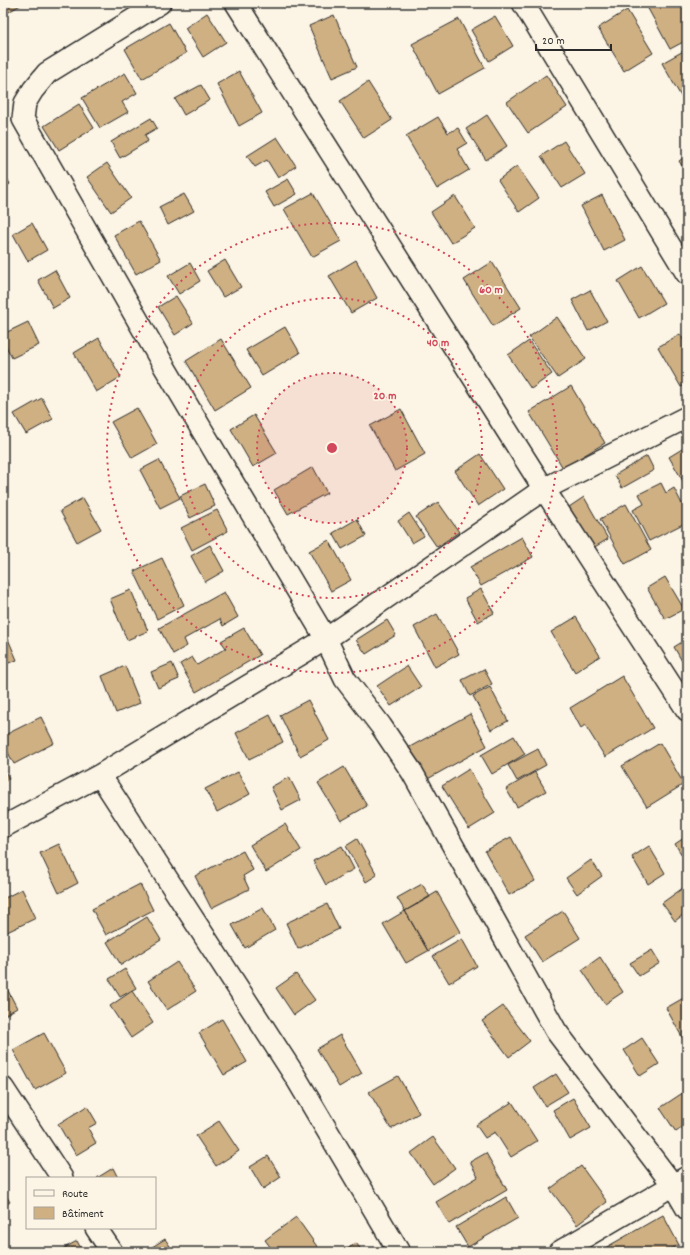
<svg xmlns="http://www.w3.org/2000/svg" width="690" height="1255" viewBox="0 0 690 1255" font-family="Dekko,sans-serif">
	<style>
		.building { fill: #cfb083; stroke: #2b2b2b }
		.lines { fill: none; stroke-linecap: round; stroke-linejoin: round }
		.minor-casing { stroke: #2b2b2b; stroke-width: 24 }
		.minor { stroke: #fcf5e5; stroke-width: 21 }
		.ring { fill: none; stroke: #d1495b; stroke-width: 2; stroke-dasharray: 2 4 }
		.centre { fill: #d1495b; stroke: #fcf5e5; stroke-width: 2 }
		.ring-label { font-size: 12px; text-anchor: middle; font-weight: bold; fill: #d1495b; stroke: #fcf5e5; stroke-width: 3.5; stroke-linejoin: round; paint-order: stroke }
	</style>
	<rect width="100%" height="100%" fill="#fcf5e5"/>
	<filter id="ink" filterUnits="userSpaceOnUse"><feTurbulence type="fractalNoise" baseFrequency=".025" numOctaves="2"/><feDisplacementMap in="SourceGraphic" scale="8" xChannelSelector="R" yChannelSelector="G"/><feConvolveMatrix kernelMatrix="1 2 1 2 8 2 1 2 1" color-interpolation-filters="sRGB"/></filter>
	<g filter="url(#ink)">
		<!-- building -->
		<path class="building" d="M3 3H24L5 14 3 11Z
			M645 3H687V25L684 27 687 33V40L670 49Z
			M627 10 653 53 624 71 598 28Z
			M207 13 226 42 203 57 185 28Z
			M334 15 357 67 332 78 309 26Z
			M495 16 513 46 489 61 471 30Z
			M459 19 485 68 438 94 412 44Z
			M169 23 186 53 142 79 125 49Z
			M687 49V107L662 63Z
			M239 71 262 113 239 126 217 84Z
			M125 73 137 93 122 102 128 112 100 128 82 98Z
			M546 75 567 107 528 133 507 102Z
			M368 82 392 120 364 138 340 101Z
			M201 85 210 100 184 115 175 99Z
			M79 104 94 128 59 150 44 126Z
			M487 115 507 146 486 160 466 129Z
			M438 117 448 133 458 128 467 143 457 149 469 170 437 189 406 136Z
			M151 118 157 128 145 135 148 141 120 158 111 142Z
			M277 137 296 166 278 178 267 160 255 167 247 156Z
			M564 141 585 174 562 188 541 156Z
			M687 155V174L679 161Z
			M107 163 131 198 111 212 87 177Z
			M517 166 539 198 519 212 498 180Z
			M3 171 10 184 3 188Z
			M288 179 297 194 274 207 265 192Z
			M313 193 341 241 312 257 284 209Z
			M184 194 194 211 168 225 159 207Z
			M602 195 625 240 604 251 581 206Z
			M455 196 475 228 451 243 431 212Z
			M139 221 161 260 136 274 114 235Z
			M32 223 47 250 28 261 13 234Z
			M225 260 241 287 223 297 207 271Z
			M356 260 377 298 351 313 329 276Z
			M492 262 521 308 493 326 464 280Z
			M190 263 200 281 179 294 168 276Z
			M642 266 664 303 639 318 618 281Z
			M55 270 70 298 53 308 38 280Z
			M590 290 607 321 588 331 572 300Z
			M176 296 193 323 175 335 158 307Z
			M557 317 586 359 558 378 529 337Z
			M28 322 39 345 12 358 3 340V334Z
			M285 327 300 353 262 376 246 350Z
			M680 334 687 346V384L681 387 658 347Z
			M99 338 121 377 96 392 74 353Z
			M221 339 251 388 215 410 186 361Z
			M529 341 552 374 531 389 508 355Z
			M571 386 605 443 563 468 529 412Z
			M42 398 53 419 26 434 14 414Z
			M137 408 157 444 132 458 111 422Z
			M401 409 425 454 395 471 370 426Z
			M254 415 277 453 253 467 231 429Z
			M687 446V488L669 457Z
			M480 454 503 489 478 506 455 471Z
			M647 456 654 470 622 488 615 475Z
			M159 460 180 498 160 508 140 470Z
			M313 467 327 493 288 514 274 490Z
			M661 483 666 493 674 488 687 514V522L649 541 633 510 644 504 639 494Z
			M205 484 215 506 190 518 180 496Z
			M584 497 608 539 593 548 569 507Z
			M83 498 101 529 77 542 60 511Z
			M438 502 459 532 437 547 416 517Z
			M626 504 651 550 625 564 600 519Z
			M217 510 228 531 192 550 181 528Z
			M409 513 424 536 412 543 398 521Z
			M357 519 366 536 342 549 333 533Z
			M522 537 533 557 481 586 470 567Z
			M329 540 351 580 331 591 309 551Z
			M210 545 224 571 205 582 191 556Z
			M162 558 184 605 157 619 134 571Z
			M665 577 684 609 665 619 647 588Z
			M481 589 494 613 478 622 465 598Z
			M131 590 148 631 127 640 110 599Z
			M224 592 238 617 223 626 220 619 184 639 187 646 173 654 159 628Z
			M437 614 459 654 435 667 414 627Z
			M576 617 600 656 575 672 551 632Z
			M387 620 396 635 366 654 356 640Z
			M244 628 260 655 196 692 180 664 192 657 197 665 226 648 221 641Z
			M8 639 17 660 3 665V641Z
			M687 639V670L674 647Z
			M172 663 179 679 158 688 151 672Z
			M125 666 140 703 116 713 102 676Z
			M407 666 421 687 391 706 377 686Z
			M484 669 492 684 470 696 462 680Z
			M622 676 653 728 605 757 585 725 581 728 570 708Z
			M490 687 508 721 491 730 473 696Z
			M308 700 329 740 300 756 280 715Z
			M470 714 487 746 424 781 406 749Z
			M270 715 283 742 249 759 236 733Z
			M41 717 54 743 14 764 3 743V736Z
			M514 736 525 754 492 774 481 755Z
			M660 743 684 784 647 807 622 766Z
			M538 749 546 765 517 781 508 765Z
			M3 767 9 779 3 781Z
			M344 767 367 806 341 821 318 783Z
			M469 769 495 813 469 829 442 786Z
			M238 772 250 794 217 812 205 789Z
			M535 772 546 791 517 807 506 789Z
			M289 777 301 800 282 810 271 787Z
			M285 824 301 850 266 872 250 845Z
			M687 836V863L675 844Z
			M511 837 535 881 509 895 485 851Z
			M357 839 377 875 366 882 346 846Z
			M59 844 78 883 59 893 40 853Z
			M342 846 354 869 326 885 313 861Z
			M649 846 665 873 648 884 632 857Z
			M243 851 253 870 243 876 249 889 211 908 195 876Z
			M591 860 602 876 577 894 566 878Z
			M140 884 153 910 106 935 92 909Z
			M422 884 430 897 405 911 397 898Z
			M687 885V912L675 921 662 903Z
			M22 889 36 918 3 934V899Z
			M437 892 460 932 428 951 405 911Z
			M327 904 339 929 298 949 286 923Z
			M263 908 275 930 245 948 232 925Z
			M405 911 428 951 406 963 383 924Z
			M563 911 580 938 542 962 525 935Z
			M147 917 161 940 121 965 107 942Z
			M462 939 477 966 449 983 433 956Z
			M652 950 660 963 639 976 630 963Z
			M600 957 623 992 605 1004 582 970Z
			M177 962 196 991 167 1010 148 981Z
			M125 969 136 988 120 997 109 979Z
			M296 974 315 1000 294 1015 276 988Z
			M3 981 17 1008 3 1016Z
			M132 991 153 1023 131 1038 110 1006Z
			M687 996V1046L666 1008Z
			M503 1006 530 1041 509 1057 482 1021Z
			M222 1019 247 1062 224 1075 199 1033Z
			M44 1033 66 1073 35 1090 13 1050Z
			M340 1035 362 1073 339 1087 317 1049Z
			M642 1038 659 1064 640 1076 624 1050Z
			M556 1074 568 1092 545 1106 534 1088Z
			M398 1076 419 1113 391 1129 369 1092Z
			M687 1090V1124L676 1132 660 1108Z
			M573 1098 591 1128 570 1140 553 1110Z
			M512 1102 537 1141 511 1157 495 1132 485 1138 476 1125Z
			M87 1106 97 1123 88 1128 96 1143 76 1155 58 1124Z
			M219 1121 239 1151 216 1166 196 1136Z
			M433 1137 455 1168 433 1184 411 1153Z
			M486 1153 507 1190 449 1224 436 1202 478 1177 470 1162Z
			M268 1156 281 1177 263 1189 250 1167Z
			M581 1166 607 1202 577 1225 550 1189Z
			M113 1168 118 1178H97Z
			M3 1191 10 1202 3 1207Z
			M506 1197 518 1218 468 1247 456 1227Z
			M663 1215 679 1245 665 1252H607L605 1248Z
			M296 1217 321 1252H274L265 1240Z
			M165 1239 174 1252H144Z
			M77 1241 83 1252H57Z
			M356 1243 363 1252H343Z"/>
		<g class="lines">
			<!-- minor casing -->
			<g class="minor-casing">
				<path id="minor" d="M160 3 47 73 33 90 25 103 23 119 164 366 326 639 345 679 381 726 412 772 556 1031 673 1185 687 1209
					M236 3 544 489 687 710
					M523 3 687 274
					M100 775 295 1076 399 1252
					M3 827 100 775 326 639 544 489 687 417
					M3 1088 62 1178
					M96 1228 112 1252
					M559 1252 687 1177"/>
			</g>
			<!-- minor -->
			<use href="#minor" class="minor"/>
		</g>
	</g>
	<!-- distance rings -->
	<circle cx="332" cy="448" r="75" fill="#d1495b" fill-opacity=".12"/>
	<g class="ring">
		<circle cx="332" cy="448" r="75"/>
		<circle cx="332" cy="448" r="150"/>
		<circle cx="332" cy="448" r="225"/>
	</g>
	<circle cx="332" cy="448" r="6" class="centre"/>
	<g class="ring-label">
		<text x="491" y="293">60 m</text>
		<text x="438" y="346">40 m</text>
		<text x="385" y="399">20 m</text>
	</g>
	<!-- margin -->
	<rect width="690" height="1255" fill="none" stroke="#fcf5e5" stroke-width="16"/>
	<rect x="8" y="8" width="674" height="1239" fill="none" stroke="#2b2b2b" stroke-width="1.5" filter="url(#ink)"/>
	<!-- legend -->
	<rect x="26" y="1177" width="130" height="52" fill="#fcf5e5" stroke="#a8a49b"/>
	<rect x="34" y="1190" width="20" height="6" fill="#fcf5e5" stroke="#a8a49b"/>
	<text x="62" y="1197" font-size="12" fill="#2b2b2b">Route</text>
	<rect x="34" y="1207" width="20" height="12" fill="#cfb083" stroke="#a8a49b"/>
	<text x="62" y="1217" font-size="12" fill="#2b2b2b">Bâtiment</text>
	<!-- scale -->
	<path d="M536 44v6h75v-6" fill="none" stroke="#2b2b2b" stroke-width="2"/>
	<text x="542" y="44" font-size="12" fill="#2b2b2b" stroke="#fcf5e5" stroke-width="3" paint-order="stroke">20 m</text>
</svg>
